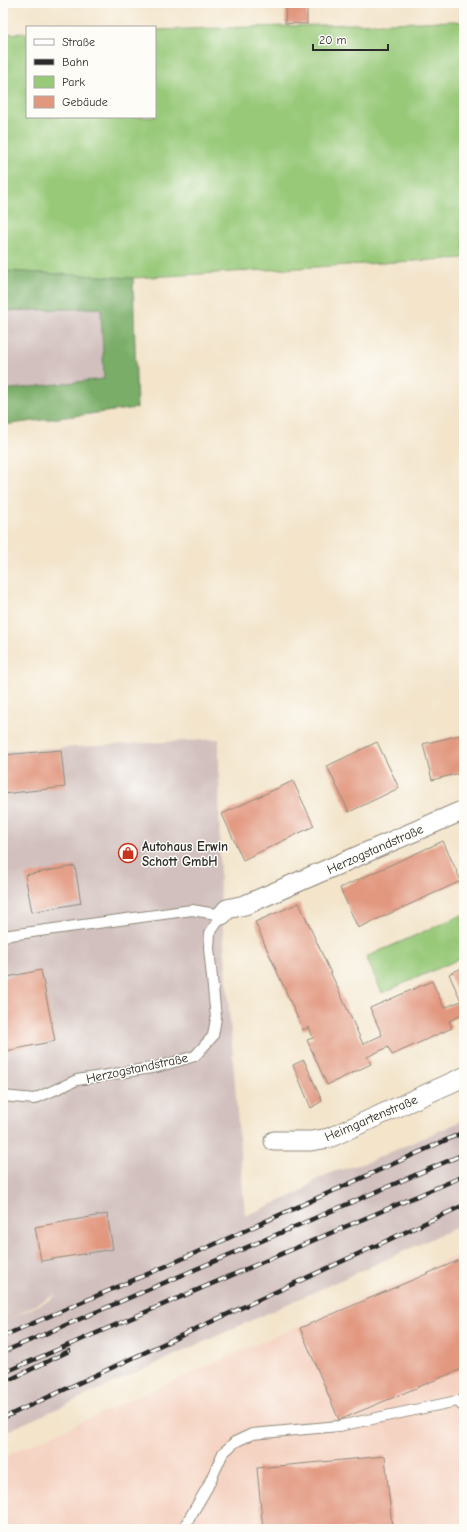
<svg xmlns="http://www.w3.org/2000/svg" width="467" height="1532" viewBox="0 0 467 1532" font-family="'Comic Neue',sans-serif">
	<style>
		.built { fill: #f5d3c2 }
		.industrial { fill: #d1c0bd; fill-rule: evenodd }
		.green { fill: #97c978; stroke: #617a52 }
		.forest { fill: #79ad68; stroke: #526c4a }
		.building { fill: #e2977f }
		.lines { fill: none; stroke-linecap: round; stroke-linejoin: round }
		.service-casing { stroke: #8f887a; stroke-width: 12 }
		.minor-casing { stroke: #8f887a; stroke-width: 21 }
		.service { stroke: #fff; stroke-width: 10 }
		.minor { stroke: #fff; stroke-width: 19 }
		.rail-casing { stroke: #2b2b2b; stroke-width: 4.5 }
		.rail { stroke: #fdfcf7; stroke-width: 3; stroke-dasharray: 9; stroke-linecap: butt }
		.labels { text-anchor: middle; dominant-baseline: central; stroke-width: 3; stroke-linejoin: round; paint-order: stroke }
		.poi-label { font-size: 13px; font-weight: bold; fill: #2b2b2b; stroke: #fdfcf7; text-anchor: start }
		.street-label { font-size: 13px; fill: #2b2b2b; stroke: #fdfcf7 }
	</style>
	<rect width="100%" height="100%" fill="#fdfcf7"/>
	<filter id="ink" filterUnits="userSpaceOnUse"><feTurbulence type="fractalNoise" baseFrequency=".025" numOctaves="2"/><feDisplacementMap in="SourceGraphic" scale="8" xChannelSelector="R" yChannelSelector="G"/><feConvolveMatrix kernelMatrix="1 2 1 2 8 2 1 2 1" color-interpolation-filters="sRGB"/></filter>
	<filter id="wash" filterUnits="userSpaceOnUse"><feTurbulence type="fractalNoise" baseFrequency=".012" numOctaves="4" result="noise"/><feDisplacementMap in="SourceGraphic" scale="16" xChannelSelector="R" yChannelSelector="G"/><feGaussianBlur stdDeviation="0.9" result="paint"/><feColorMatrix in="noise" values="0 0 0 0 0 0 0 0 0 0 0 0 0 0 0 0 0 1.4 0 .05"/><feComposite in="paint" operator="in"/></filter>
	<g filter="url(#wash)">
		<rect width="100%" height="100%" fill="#f3e4ca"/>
		<!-- built -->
		<path class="built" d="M464 1252V1529H3V1457Z"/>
		<!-- industrial -->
		<path class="industrial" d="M101 308 104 379 3 390V311Z
			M219 739 220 889 245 1216 301 1192 315 1180 333 1172 368 1162 464 1120V1224L3 1433V751ZM56 1294 50 1300 9 1319Z"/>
		<!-- green -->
		<path class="green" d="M453 21 464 22V258L133 278 3 271V34L27 33V117H155V30Z
			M464 914V957L382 993 366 957Z"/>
		<!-- forest -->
		<path class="forest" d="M3 271 133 278 137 408 3 425V390L104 379 101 308 3 311Z"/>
		<g id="blocks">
			<!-- building -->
			<path class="building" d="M286 8 307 9V24L285 23Z
				M464 734V772L432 780 423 744Z
				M377 742 399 788 349 812 327 766Z
				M61 750 65 787 3 794V755Z
				M293 781 314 826 243 860 222 814Z
				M443 841 461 881 358 928 340 888Z
				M75 866 81 903 32 912 25 875Z
				M299 903 363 1044 382 1035 370 1008 432 981 444 1008 461 1001 449 974 464 967V1014L449 1021 452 1028 392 1055 388 1047 367 1057 371 1064 327 1085 307 1040 313 1038 309 1027 303 1030 255 922Z
				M41 970 55 1041 6 1051 3 1033V978Z
				M304 1060 322 1101 311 1108 293 1065Z
				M107 1214 113 1249 41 1261 35 1227Z
				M464 1258V1368L339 1420 300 1328Z
				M385 1456 392 1527 371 1529H263L257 1468Z"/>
		</g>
	</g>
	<g filter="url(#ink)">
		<use href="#blocks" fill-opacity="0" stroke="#8f887a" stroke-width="1"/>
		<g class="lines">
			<!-- service casing -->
			<g class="service-casing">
				<path id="service" d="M3 936 192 910 222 915 210 933 209 948 216 1018 213 1036 195 1056 157 1067 77 1080 34 1099 3 1096
					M183 1529 207 1488 223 1453 235 1442 252 1434 339 1426 457 1401 464 1407"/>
			</g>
			<!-- minor casing -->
			<g class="minor-casing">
				<path id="minor" d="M222 915 227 909 245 905 464 810
					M274 1141H311L329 1138 464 1077"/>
			</g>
			<!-- service -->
			<use href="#service" class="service"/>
			<!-- minor -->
			<use href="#minor" class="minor"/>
			<!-- rail casing -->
			<g class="rail-casing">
				<path id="rail" d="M3 1336 164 1267 464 1132
					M3 1352 464 1154
					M3 1373 464 1176
					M3 1383 69 1351
					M3 1418 464 1205"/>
			</g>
			<!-- rail -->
			<use href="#rail" class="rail"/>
		</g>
	</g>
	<!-- icons -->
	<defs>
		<g id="shop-ring" transform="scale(1)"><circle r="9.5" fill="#fdfcf7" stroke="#c8321e" stroke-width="1.5"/><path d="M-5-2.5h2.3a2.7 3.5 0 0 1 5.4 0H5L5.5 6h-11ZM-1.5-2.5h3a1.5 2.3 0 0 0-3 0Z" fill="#c8321e"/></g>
	</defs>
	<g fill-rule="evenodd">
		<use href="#shop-ring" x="128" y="853"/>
	</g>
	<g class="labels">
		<!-- poi labels -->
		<g class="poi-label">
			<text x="142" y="846">Autohaus Erwin<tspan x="142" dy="15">Schott GmbH</tspan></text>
		</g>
		<!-- street labels -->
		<g class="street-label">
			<text transform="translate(375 849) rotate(-24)">Herzogstandstraße</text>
			<text transform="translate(137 1068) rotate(-12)">Herzogstandstraße</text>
			<text transform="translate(371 1118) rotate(-23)">Heimgartenstraße</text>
		</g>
	</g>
	<!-- margin -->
	<rect width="467" height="1532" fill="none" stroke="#fdfcf7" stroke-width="16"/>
	<!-- legend -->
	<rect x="26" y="26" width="130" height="92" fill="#fdfcf7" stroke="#a9a8a5"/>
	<rect x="34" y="39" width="20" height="6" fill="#ffffff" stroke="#a9a8a5"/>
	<text x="62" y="46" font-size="12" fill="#2b2b2b">Straße</text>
	<rect x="34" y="59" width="20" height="6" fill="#2b2b2b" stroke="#a9a8a5"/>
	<text x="62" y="66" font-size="12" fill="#2b2b2b">Bahn</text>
	<rect x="34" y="76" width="20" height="12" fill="#97c978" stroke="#a9a8a5"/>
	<text x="62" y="86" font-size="12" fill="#2b2b2b">Park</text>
	<rect x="34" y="96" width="20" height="12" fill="#e2977f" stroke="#a9a8a5"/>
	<text x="62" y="106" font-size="12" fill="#2b2b2b">Gebäude</text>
	<!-- scale -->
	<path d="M313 44v6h75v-6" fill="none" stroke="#2b2b2b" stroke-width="2"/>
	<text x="319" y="44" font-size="12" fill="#2b2b2b" stroke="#fdfcf7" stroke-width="3" paint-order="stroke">20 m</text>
</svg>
